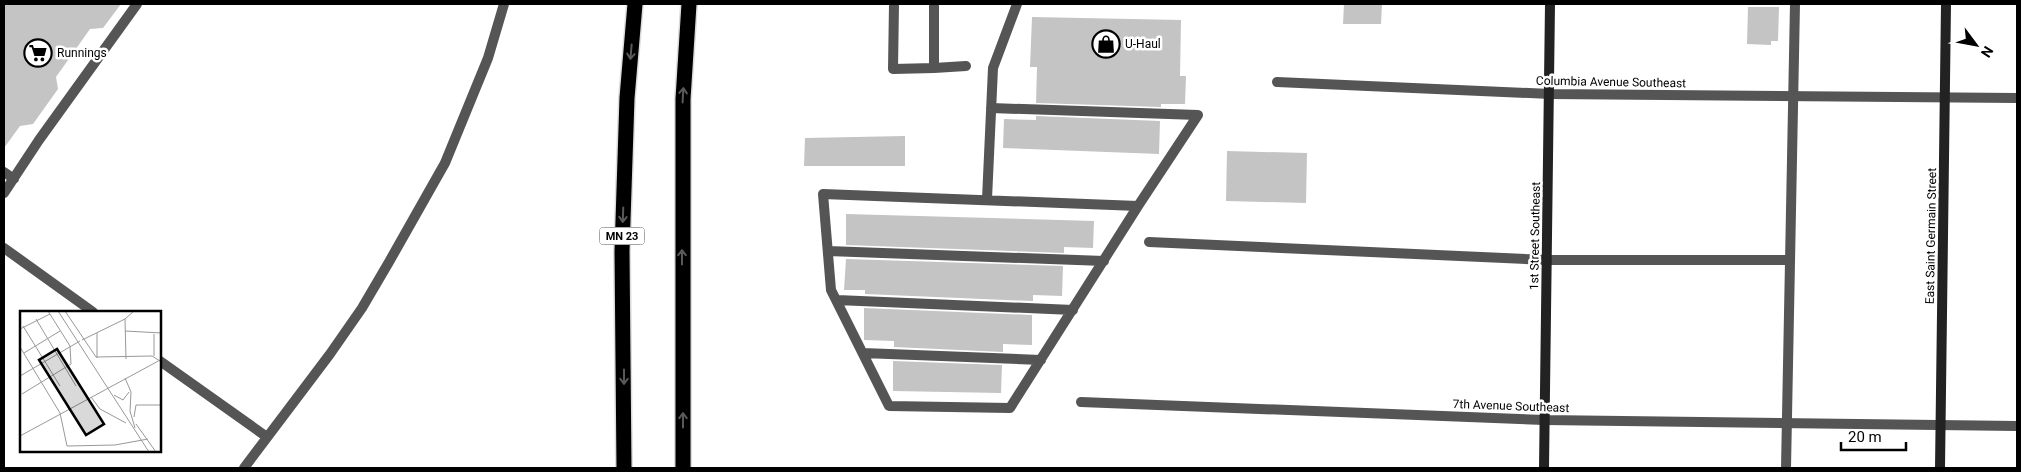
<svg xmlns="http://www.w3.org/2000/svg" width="2021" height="472" viewBox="0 0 2021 472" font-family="Roboto,sans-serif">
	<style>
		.building { fill: #c4c4c4 }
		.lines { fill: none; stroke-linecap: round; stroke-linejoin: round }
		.highway-casing { stroke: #dbdbdb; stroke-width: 18 }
		.lane { stroke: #555; stroke-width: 10 }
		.street { stroke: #555; stroke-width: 10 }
		.secondary { stroke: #222; stroke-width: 10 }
		.highway { stroke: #000; stroke-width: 15 }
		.oneway { stroke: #595959 }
		.labels { text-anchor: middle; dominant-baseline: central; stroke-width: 5; stroke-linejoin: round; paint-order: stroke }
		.shield { fill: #fff; stroke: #4c4c4c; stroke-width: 1 }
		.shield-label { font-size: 11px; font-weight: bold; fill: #000 }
		.poi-label { font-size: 12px; fill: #000; stroke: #fff; text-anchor: start }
		.street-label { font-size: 12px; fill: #000; stroke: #fff }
		.inset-road { fill: none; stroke: #999; stroke-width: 1 }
		.view { fill: #000; fill-opacity: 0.15; stroke: #000; stroke-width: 2.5 }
		.inset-edge { fill: none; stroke: #000; stroke-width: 2.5 }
	</style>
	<rect width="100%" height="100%" fill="#fff"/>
	<!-- building -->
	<path class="building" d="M4 4H121L103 28 90 29 56 77 58 89 33 124 20 126 4 148Z
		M1344 4H1382L1381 24H1343Z
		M1748 7H1779L1778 41H1771V45L1747 44Z
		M1032 17 1181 20 1180 76H1186L1185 104H1161V107L1036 103 1037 67H1030Z
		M1036 116 1160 121 1159 154 1003 148 1004 119 1036 120Z
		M905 136V166H804L805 138Z
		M1227 151 1307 153 1306 203 1226 201Z
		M846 214 1094 221 1093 248 1064 247V253L846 245Z
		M846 259 1063 266 1062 296 1033 295V301L865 294V290H844Z
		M864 308 1032 315V345L1003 344V352L894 347V341L864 340Z
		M893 361 1002 365 1001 393 893 391Z"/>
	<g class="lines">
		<!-- highway casing -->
		<g class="highway-casing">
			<path id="highway" d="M624 468 622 251 627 98 635 4
				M683 468V99L689 4"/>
		</g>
		<!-- lane -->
		<path class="lane" d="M894 4 893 69 934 68V4
			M934 68 966 66
			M991 108 1198 115 1138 206
			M4 172 14 179
			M4 193 39 140 137 4
			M823 194 1138 206 1010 408 889 406 831 290Z
			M987 199 993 68 1017 4
			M1149 242 1547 260H1790
			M4 248 93 312
			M828 251 1104 261
			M837 300 1073 310
			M863 353 1041 360
			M160 361 267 437
			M244 468 330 354 362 308 389 262 445 163 488 58 504 4
			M1786 468 1795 4"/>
		<!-- street -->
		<path class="street" d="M1277 82 1550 94 2017 98
			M1081 402 1544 420 2017 426"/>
		<!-- secondary -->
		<path class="secondary" d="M1544 468 1550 4
			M1940 468 1946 4"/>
		<!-- highway -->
		<use href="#highway" class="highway"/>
	</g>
	<!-- one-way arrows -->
	<defs><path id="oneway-shaft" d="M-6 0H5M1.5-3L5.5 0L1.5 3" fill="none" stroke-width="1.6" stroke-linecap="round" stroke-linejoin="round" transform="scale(1.25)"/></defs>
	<g class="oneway">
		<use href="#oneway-shaft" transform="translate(631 52) rotate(95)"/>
		<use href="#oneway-shaft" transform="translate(683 95) rotate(-87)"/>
		<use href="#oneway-shaft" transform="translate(623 215) rotate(92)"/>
		<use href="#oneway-shaft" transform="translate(682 257) rotate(-90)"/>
		<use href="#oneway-shaft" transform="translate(624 377) rotate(90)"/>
		<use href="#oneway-shaft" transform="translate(683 420) rotate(-90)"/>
	</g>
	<!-- icons -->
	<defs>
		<g id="shop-ring" transform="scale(1.4375)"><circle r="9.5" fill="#fff" stroke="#000" stroke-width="1.5"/><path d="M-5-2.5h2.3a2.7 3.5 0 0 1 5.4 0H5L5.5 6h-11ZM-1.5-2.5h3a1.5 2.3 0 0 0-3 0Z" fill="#000"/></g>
		<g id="supermarket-ring" transform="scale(1.4375)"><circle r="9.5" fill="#fff" stroke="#000" stroke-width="1.5"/><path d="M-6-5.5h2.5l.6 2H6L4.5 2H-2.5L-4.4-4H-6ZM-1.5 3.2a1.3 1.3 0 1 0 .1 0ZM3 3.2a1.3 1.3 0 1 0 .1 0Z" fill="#000"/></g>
	</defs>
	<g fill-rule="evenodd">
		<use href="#shop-ring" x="1106" y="44"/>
		<use href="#supermarket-ring" x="38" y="53"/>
	</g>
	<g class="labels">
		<!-- shield labels -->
		<rect class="shield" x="599.5" y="227.5" width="45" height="17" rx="4"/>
		<g class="shield-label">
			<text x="622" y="236">MN 23</text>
		</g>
		<!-- poi labels -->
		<g class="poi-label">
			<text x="1125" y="44">U-Haul</text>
			<text x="57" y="53">Runnings</text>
		</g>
		<!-- street labels -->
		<g class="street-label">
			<text transform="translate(1611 82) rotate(1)">Columbia Avenue Southeast</text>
			<text transform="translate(1535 236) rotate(-89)">1st Street Southeast</text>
			<text transform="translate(1931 236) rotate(-89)">East Saint Germain Street</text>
			<text transform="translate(1511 406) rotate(2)">7th Avenue Southeast</text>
		</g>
	</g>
	<!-- overview -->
	<g transform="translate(20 311)">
		<rect width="141" height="141" fill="#fff"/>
		<path class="inset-road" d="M38 0 129 141M45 0 76 46 132 45 140 50M16 8 56 75M105 8 106 48M3 15 40 75M0 18 30 3M105 20 142 22M77 22V47M134 23V45M62 29 105 8 114 0M0 36 40 102 47 135M4 42 40 20M0 65 60 30M105 67 111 81 110 100 115 117M2 83 51 53 50 35 28 0M94 84 103 89 109 81M71 86 80 98 106 112M114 106 116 94H142M116 113 136 141M0 125 142 48M47 135 95 134 128 128"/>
		<path class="view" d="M37 38 84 113 66 124 19 49Z"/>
		<rect width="141" height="141" class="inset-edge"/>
	</g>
	<!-- border -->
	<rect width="2021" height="472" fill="none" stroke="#000000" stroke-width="10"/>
	<!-- north arrow -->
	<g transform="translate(1976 45) rotate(122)" stroke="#ffffff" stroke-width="4" paint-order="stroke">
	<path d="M0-4L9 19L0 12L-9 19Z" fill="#000000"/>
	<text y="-8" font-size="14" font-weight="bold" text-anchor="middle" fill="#000000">N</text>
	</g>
	<!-- scale -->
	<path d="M1841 442v8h65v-8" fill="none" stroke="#000000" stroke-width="2.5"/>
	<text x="1848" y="442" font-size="15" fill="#000000" stroke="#ffffff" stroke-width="4" paint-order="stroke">20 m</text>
</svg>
